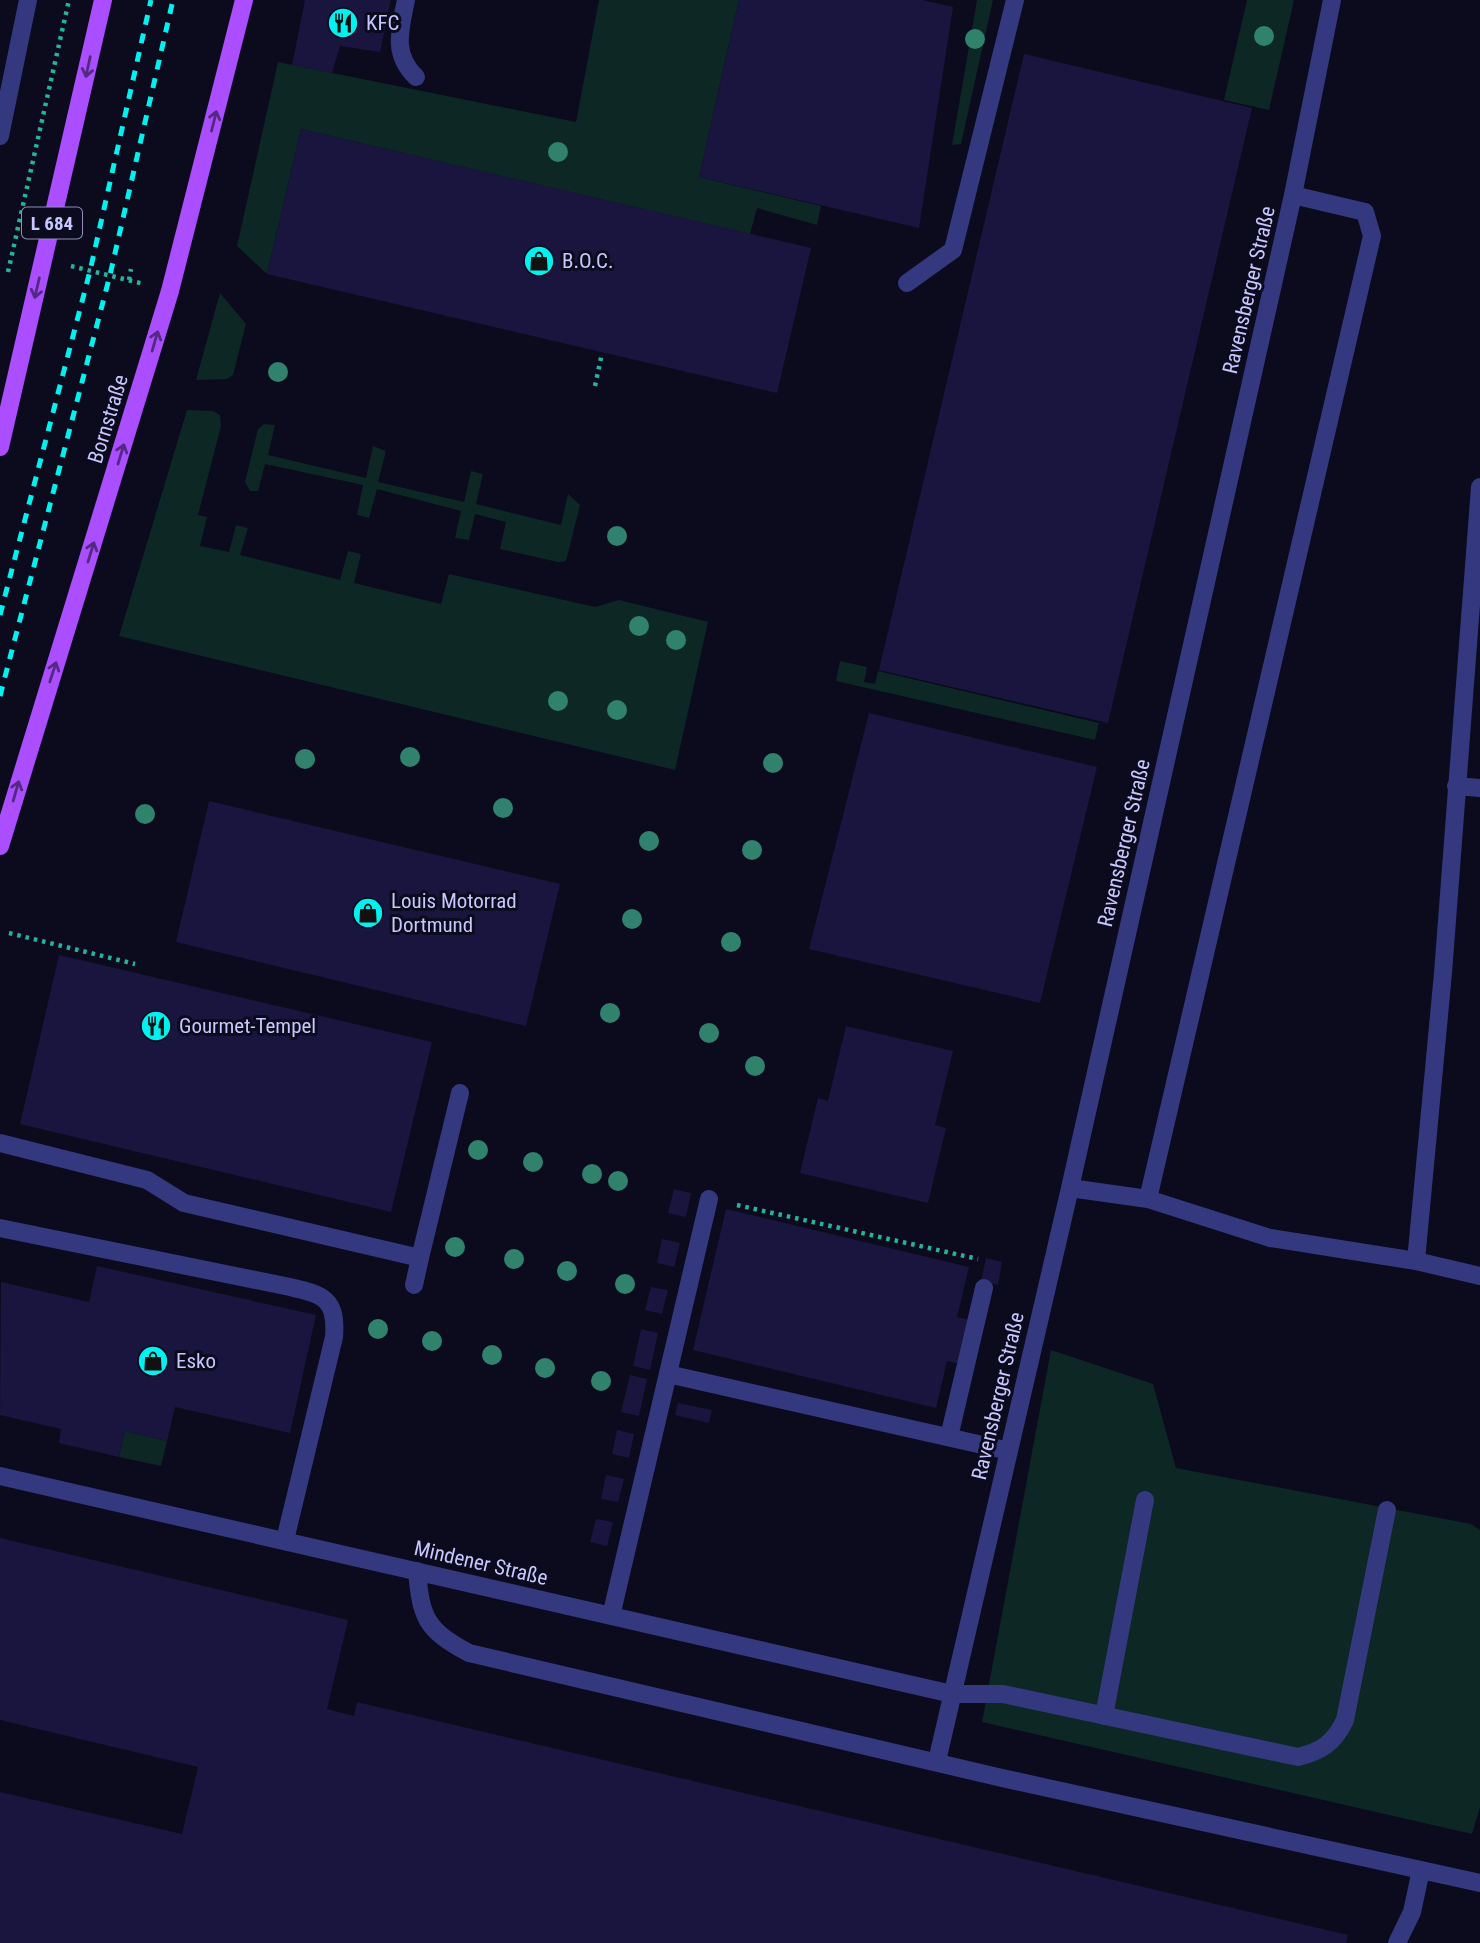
<svg xmlns="http://www.w3.org/2000/svg" width="1480" height="1943" viewBox="0 0 1480 1943" font-family="'Roboto Condensed',sans-serif">
	<style>
		.green { fill: #0d2724 }
		.building { fill: #19153f }
		.lines { fill: none; stroke-linecap: round; stroke-linejoin: round }
		.path { stroke: #26b39c; stroke-width: 4.5; stroke-dasharray: 3.5 5; stroke-linecap: butt }
		.minor { stroke: #33387f; stroke-width: 18 }
		.major { stroke: #aa4eff; stroke-width: 18 }
		.rail { stroke: #00f2f0; stroke-width: 5; stroke-dasharray: 10 9; stroke-linecap: butt }
		.tree { fill: #30826d }
		.oneway { stroke: #532983 }
		.labels { text-anchor: middle; dominant-baseline: central; stroke-width: 6; stroke-linejoin: round; paint-order: stroke }
		.shield { fill: #0c0a1d; stroke: #8f8ebb; stroke-width: 2 }
		.shield-label { font-size: 19px; font-weight: bold; fill: #c7c7ff }
		.poi-label { font-size: 21px; fill: #c7c7ff; stroke: #0c0a1d; text-anchor: start }
		.street-label { font-size: 21px; fill: #c7c7ff; stroke: #0c0a1d }
	</style>
	<rect width="100%" height="100%" fill="#0c0a1d"/>
	<!-- green -->
	<path class="green" d="M599 0H739L699 177 821 206 817 225 757 208 750 234 301 129 267 274 237 246 278 62 576 122Z
		M977 0H993L961 144 952 145Z
		M1247 0H1294L1269 110 1224 100Z
		M220 293 246 324 233 375 227 379 196 380Z
		M187 410 213 411 220 415 221 426 198 515 207 517 200 546 229 552 236 525 248 528 240 555 340 580 348 551 361 554 354 583 441 604 449 574 595 607 619 600 708 622 675 770 119 636Z
		M264 424 275 425 268 455 366 478 373 446 386 451 378 482 464 502 471 471 483 474 476 504 561 525 568 494 580 505 566 561 558 562 500 549 506 522 475 514 469 540 455 538 461 511 377 489 369 518 357 515 363 485 265 464 258 491H250L245 482 258 429Z
		M840 661 867 667 864 682 875 684 878 671 1099 723 1095 740 836 681Z
		M1051 1350 1153 1384 1176 1468 1471 1524 1480 1530V1807L1472 1834 982 1722Z
		M125 1431 167 1441 161 1466 119 1457Z"/>
	<!-- building -->
	<path class="building" d="M305 0H391L380 52 340 46 332 73 292 65Z
		M739 0H922L953 7 919 228 699 177Z
		M1024 54 1252 108 1108 723 879 670Z
		M301 129 811 248 777 393 267 274Z
		M869 713 1097 767 1040 1003 809 949Z
		M209 801 560 884 526 1026 176 942Z
		M59 955 432 1042 391 1212 20 1124Z
		M846 1026 953 1051 935 1125 946 1128 928 1203 800 1173 818 1098 828 1101Z
		M674 1189 691 1193 686 1217 668 1213Z
		M726 1209 969 1267 957 1317 974 1321 964 1365 947 1361 936 1408 693 1350Z
		M662 1239 680 1243 674 1267 657 1263Z
		M986 1258 1002 1262 998 1285 981 1281Z
		M97 1266 316 1315 290 1433 175 1407 167 1441 125 1431 119 1457 59 1443 61 1429 0 1415 1 1282 89 1302Z
		M651 1287 668 1290 662 1314 645 1310Z
		M641 1329 658 1333 650 1370 633 1366Z
		M630 1375 647 1379 639 1416 621 1412Z
		M678 1403 712 1410 709 1423 675 1415Z
		M617 1430 634 1434 629 1458 612 1454Z
		M606 1475 624 1479 618 1502 601 1499Z
		M596 1519 613 1522 607 1546 590 1542Z
		M0 1538 348 1620 327 1709 354 1716 357 1702 1348 1935 1346 1943H0V1792L182 1834 198 1767 0 1720Z"/>
	<g class="lines">
		<!-- path -->
		<path class="path" d="M71 266 144 284
			M8 272 69 0
			M129 280 131 269
			M595 386 602 353
			M9 933 135 964
			M737 1205 978 1259"/>
		<!-- minor -->
		<path class="minor" d="M406 0C400 30 392 54 416 77
			M0 136 28 0
			M907 283 953 250 1015 0
			M1456 786 1480 788
			M0 1143 147 1180 184 1203 420 1258 460 1093
			M1070 1188 1148 1199 1372 236 1365 212 1293 195
			M1148 1199 1270 1238 1416 1261 1480 1276
			M0 1228 290 1287C324 1295 337 1299 334 1337L285 1540
			M1416 1261 1443 973 1480 487
			M414 1285 420 1258
			M668 1374 1009 1451
			M949 1437 984 1288
			M0 1476 952 1694H1003L1298 1757C1322 1751 1334 1743 1345 1720L1387 1510
			M417 1571C421 1618 426 1630 469 1653L1002 1778 1480 1883
			M611 1616 709 1199
			M1104 1716 1145 1500
			M937 1761 1070 1188 1293 195 1332 0
			M1397 1943 1412 1912 1421 1870"/>
		<!-- major -->
		<path class="major" d="M0 447 103 0
			M0 846 170 291 244 0"/>
		<!-- rail -->
		<path class="rail" d="M0 615 90 271 151 0
			M0 696 110 275 173 0"/>
	</g>
	<!-- trees -->
	<g class="tree">
		<circle cx="1264" cy="36" r="10"/>
		<circle cx="975" cy="39" r="10"/>
		<circle cx="558" cy="152" r="10"/>
		<circle cx="278" cy="372" r="10"/>
		<circle cx="617" cy="536" r="10"/>
		<circle cx="639" cy="626" r="10"/>
		<circle cx="676" cy="640" r="10"/>
		<circle cx="558" cy="701" r="10"/>
		<circle cx="617" cy="710" r="10"/>
		<circle cx="410" cy="757" r="10"/>
		<circle cx="305" cy="759" r="10"/>
		<circle cx="773" cy="763" r="10"/>
		<circle cx="503" cy="808" r="10"/>
		<circle cx="145" cy="814" r="10"/>
		<circle cx="649" cy="841" r="10"/>
		<circle cx="752" cy="850" r="10"/>
		<circle cx="632" cy="919" r="10"/>
		<circle cx="731" cy="942" r="10"/>
		<circle cx="610" cy="1013" r="10"/>
		<circle cx="709" cy="1033" r="10"/>
		<circle cx="755" cy="1066" r="10"/>
		<circle cx="478" cy="1150" r="10"/>
		<circle cx="533" cy="1162" r="10"/>
		<circle cx="592" cy="1174" r="10"/>
		<circle cx="618" cy="1181" r="10"/>
		<circle cx="455" cy="1247" r="10"/>
		<circle cx="514" cy="1259" r="10"/>
		<circle cx="567" cy="1271" r="10"/>
		<circle cx="625" cy="1284" r="10"/>
		<circle cx="378" cy="1329" r="10"/>
		<circle cx="432" cy="1341" r="10"/>
		<circle cx="492" cy="1355" r="10"/>
		<circle cx="545" cy="1368" r="10"/>
		<circle cx="601" cy="1381" r="10"/>
	</g>
	<!-- one-way arrows -->
	<defs><path id="oneway-shaft" d="M-6 0H5M1.5-3L5.5 0L1.5 3" fill="none" stroke-width="1.6" stroke-linecap="round" stroke-linejoin="round" transform="scale(1.75)"/></defs>
	<g class="oneway">
		<use href="#oneway-shaft" transform="translate(88 67) rotate(102)"/>
		<use href="#oneway-shaft" transform="translate(214 121) rotate(-76)"/>
		<use href="#oneway-shaft" transform="translate(37 288) rotate(103)"/>
		<use href="#oneway-shaft" transform="translate(155 341) rotate(-74)"/>
		<use href="#oneway-shaft" transform="translate(121 454) rotate(-73)"/>
		<use href="#oneway-shaft" transform="translate(91 552) rotate(-73)"/>
		<use href="#oneway-shaft" transform="translate(53 672) rotate(-72)"/>
		<use href="#oneway-shaft" transform="translate(16 791) rotate(-74)"/>
	</g>
	<!-- icons -->
	<defs>
		<g id="restaurant-disc" transform="scale(1.575)"><circle r="9.5" fill="#00f2f0" stroke="#0c0a1d"/><path d="M-5-6h1v4h1v-4h1v4h1v-4h1v5L-1.5 .5V6h-2V.5L-5-1ZM5-6V6H3V1.5H1.5Q1.5-4 5-6Z" fill="#111"/></g>
		<g id="shop-disc" transform="scale(1.575)"><circle r="9.5" fill="#00f2f0" stroke="#0c0a1d"/><path d="M-5-2.5h2.3a2.7 3.5 0 0 1 5.4 0H5L5.5 6h-11ZM-1.5-2.5h3a1.5 2.3 0 0 0-3 0Z" fill="#111"/></g>
	</defs>
	<g fill-rule="evenodd">
		<use href="#restaurant-disc" x="343" y="23"/>
		<use href="#shop-disc" x="539" y="261"/>
		<use href="#shop-disc" x="368" y="913"/>
		<use href="#restaurant-disc" x="156" y="1026"/>
		<use href="#shop-disc" x="153" y="1361"/>
	</g>
	<g class="labels">
		<!-- shield labels -->
		<rect class="shield" x="22" y="207.5" width="60" height="31" rx="5"/>
		<g class="shield-label">
			<text x="52" y="223">L 684</text>
		</g>
		<!-- poi labels -->
		<g class="poi-label">
			<text x="366" y="23">KFC</text>
			<text x="562" y="261">B.O.C.</text>
			<text x="391" y="901">Louis Motorrad<tspan x="391" dy="24">Dortmund</tspan></text>
			<text x="179" y="1026">Gourmet-Tempel</text>
			<text x="176" y="1361">Esko</text>
		</g>
		<!-- street labels -->
		<g class="street-label">
			<text transform="translate(1249 290) rotate(-77)">Ravensberger Straße</text>
			<text transform="translate(108 419) rotate(-73)">Bornstraße</text>
			<text transform="translate(1124 843) rotate(-77)">Ravensberger Straße</text>
			<text transform="translate(998 1396) rotate(-77)">Ravensberger Straße</text>
			<text transform="translate(481 1563) rotate(13)">Mindener Straße</text>
		</g>
	</g>
</svg>
